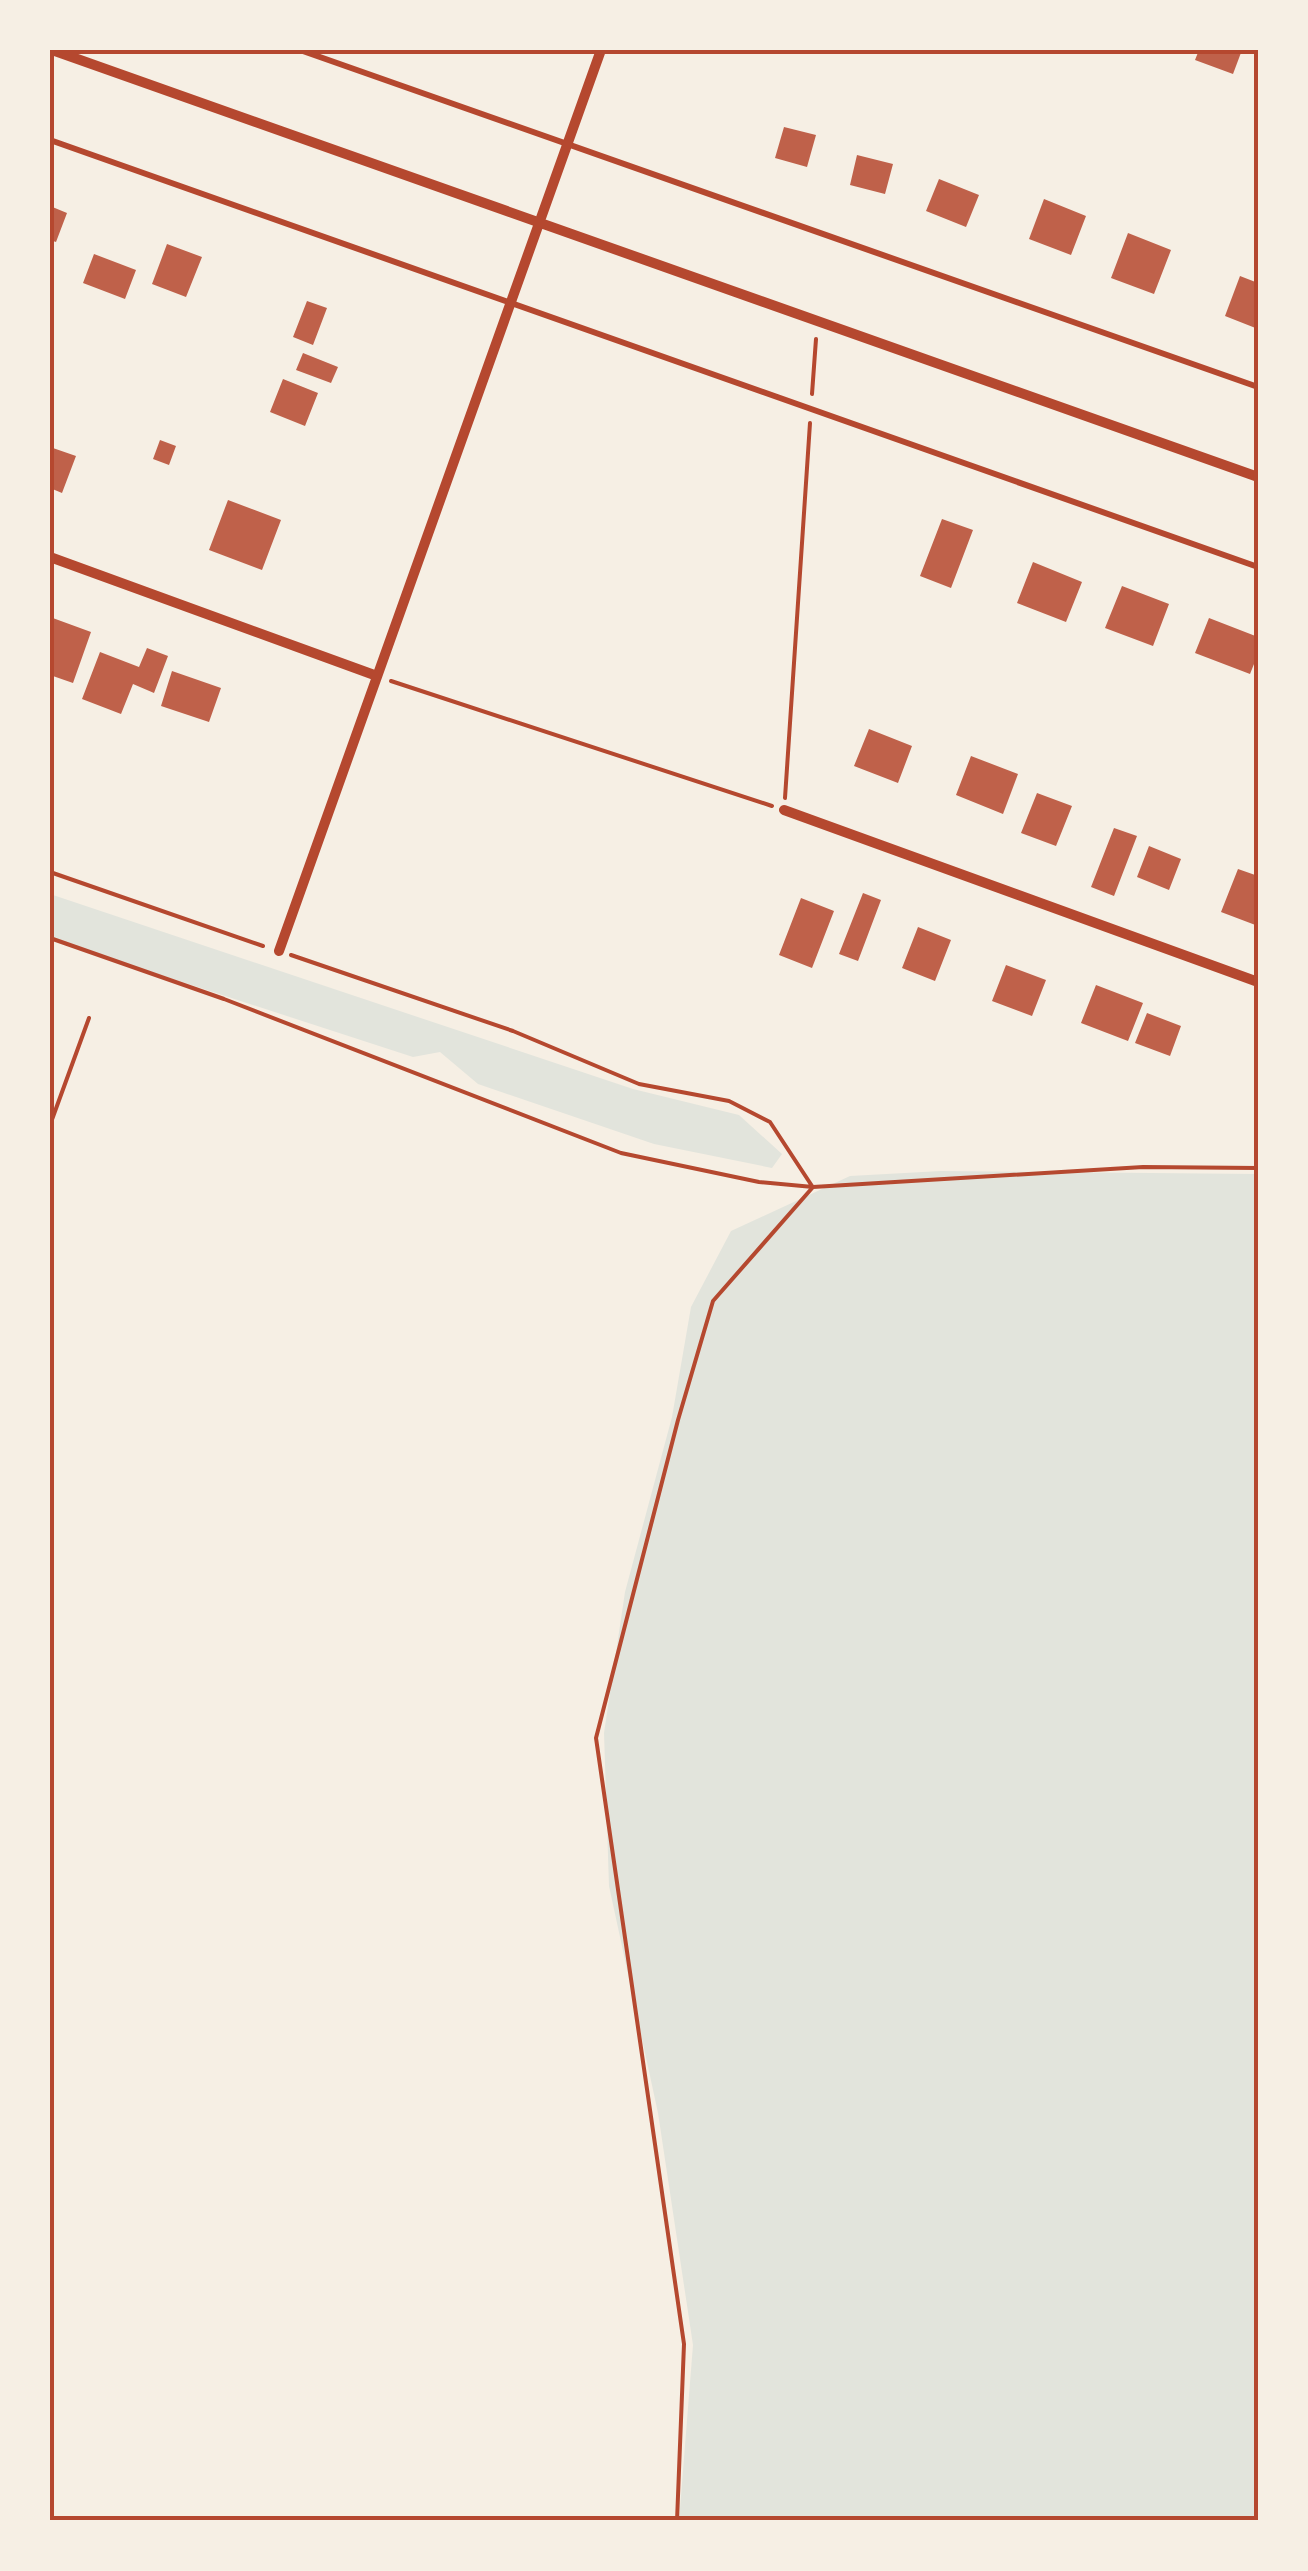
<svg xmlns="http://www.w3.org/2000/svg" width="1308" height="2571" viewBox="0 0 1308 2571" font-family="'IBM Plex Sans',sans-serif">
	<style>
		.green { fill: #e2e4dc }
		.building { fill: #bf614a }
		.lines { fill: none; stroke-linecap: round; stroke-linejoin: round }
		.path { stroke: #b5482f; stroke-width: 4 }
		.service { stroke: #b5482f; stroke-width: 6 }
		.minor { stroke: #b5482f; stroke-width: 10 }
		.neatline { fill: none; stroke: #b5482f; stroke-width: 4 }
	</style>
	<rect width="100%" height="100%" fill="#f6efe4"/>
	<!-- green -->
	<path class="green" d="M50 894 633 1089 739 1115 782 1154 772 1168 654 1144 478 1084 440 1052 413 1057 50 939Z
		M941 1171 1258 1174V2521H679L693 2345 658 2113 609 1886 604 1733 625 1592 672 1417 691 1307 731 1231 850 1176Z"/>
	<!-- building -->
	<path class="building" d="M1199 50H1242L1233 74 1195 60Z
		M784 127 816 135 807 167 775 158Z
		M857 155 893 164 885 194 850 185Z
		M939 179 979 195 966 227 926 211Z
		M1044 199 1086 216 1071 255 1029 239Z
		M50 206 67 213 56 242 50 240Z
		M1128 233 1171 250 1154 294 1111 278Z
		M167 244 202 257 186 297 152 284Z
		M94 254 136 270 125 299 83 283Z
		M1240 276 1258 283V329L1225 316Z
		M307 301 327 308 313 345 293 337Z
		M303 353 338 367 331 383 296 370Z
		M283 379 318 393 305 426 270 412Z
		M160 440 176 446 169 465 153 459Z
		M50 447 76 456 62 493 50 488Z
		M228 500 281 520 262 570 209 550Z
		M942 519 973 530 951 588 920 576Z
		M1033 562 1082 582 1066 622 1017 603Z
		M1122 586 1169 604 1153 646 1105 628Z
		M50 617 91 632 73 683 50 675Z
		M1209 618 1258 637V654L1250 674 1195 653Z
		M147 648 168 656 154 693 133 684 121 714 82 699 100 652 139 667Z
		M172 671 221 688 209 722 161 706Z
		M869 729 912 746 898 783 854 766Z
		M971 756 1018 774 1003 814 956 795Z
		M1037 793 1072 806 1056 846 1021 833Z
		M1114 828 1137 836 1114 896 1091 887Z
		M1149 846 1181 859 1169 890 1137 877Z
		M1238 869 1258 876V926L1221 912Z
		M863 893 881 900 858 961 839 954Z
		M801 898 834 911 812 968 779 955Z
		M918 927 951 940 935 981 902 968Z
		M1006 965 1046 980 1032 1016 992 1001Z
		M1096 985 1143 1003 1128 1041 1081 1023Z
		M1147 1013 1181 1026 1170 1056 1135 1043Z"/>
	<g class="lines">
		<!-- path -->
		<path class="path" d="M812 394 816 339
			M391 681 772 806
			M785 798 810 423
			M50 872 263 946
			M50 938 224 999 621 1153 759 1182 813 1187
			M291 955 513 1031 639 1084 729 1101 770 1122 812 1186
			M50 1125 89 1018
			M677 2521 684 2344 596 1738 678 1420 713 1301 813 1187 1143 1167 1258 1168"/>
		<!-- service -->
		<path class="service" d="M300 50 1258 387
			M50 140 1258 567"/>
		<!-- minor -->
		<path class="minor" d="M52 50 1258 477
			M50 557 377 676
			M784 810 1258 982
			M279 951 601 50"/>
	</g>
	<!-- border -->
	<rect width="1308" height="2571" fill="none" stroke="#f6efe4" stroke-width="105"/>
	<rect x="52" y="52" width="1204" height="2466" class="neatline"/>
</svg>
